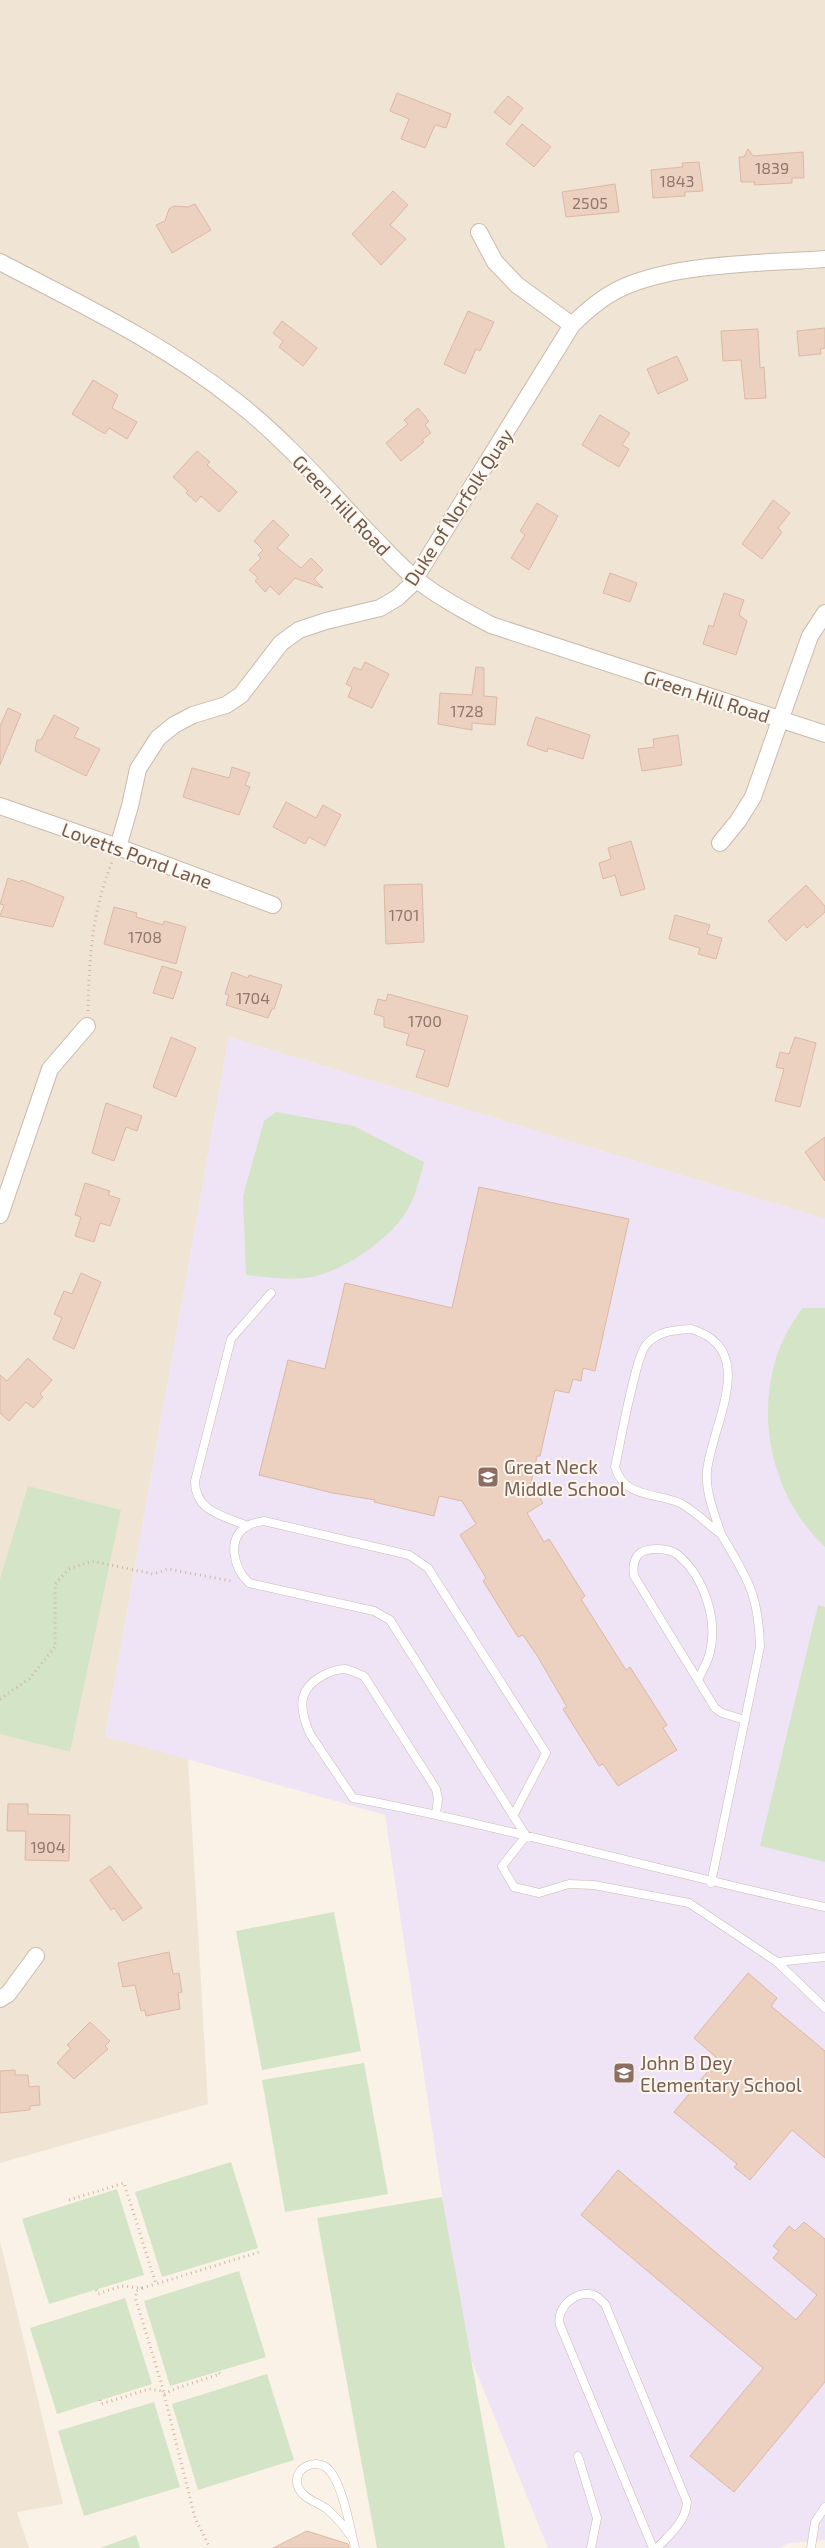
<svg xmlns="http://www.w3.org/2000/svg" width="825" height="2548" viewBox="0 0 825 2548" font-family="'Exo 2',sans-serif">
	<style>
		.residential { fill: #f0e4d5 }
		.education { fill: #efe3f6 }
		.green { fill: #d3e5c6 }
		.building { fill: #ecd1c1; stroke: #dcb8a3 }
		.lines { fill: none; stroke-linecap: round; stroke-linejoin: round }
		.service-casing { stroke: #cabaad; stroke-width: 9 }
		.minor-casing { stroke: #cabaad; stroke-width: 18 }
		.path { stroke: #d0b5a4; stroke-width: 3; stroke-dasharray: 1 4; stroke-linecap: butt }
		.service { stroke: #fff; stroke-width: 8 }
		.minor { stroke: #fff; stroke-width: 16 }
		.labels { text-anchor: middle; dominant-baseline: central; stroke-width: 4; stroke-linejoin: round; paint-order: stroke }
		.number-label { font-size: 16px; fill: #8f776b }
		.street-label { font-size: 19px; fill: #70594e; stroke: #fdf6ec }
		.education-label { font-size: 19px; fill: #785e54; stroke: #fdf6ec; text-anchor: start }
	</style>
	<rect width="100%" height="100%" fill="#faf2e6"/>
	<!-- residential -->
	<path class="residential" d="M0 0H825V1219L229 1037 105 1736 188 1759 208 2104 0 2163Z
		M0 2241 63 2504 17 2512 29 2548H0Z"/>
	<!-- education -->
	<path class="education" d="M229 1037 825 1219V2540L790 2543 779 2548H548L464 2342 385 1815 105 1736Z"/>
	<!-- green -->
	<path class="green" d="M276 1112 354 1126 424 1162C419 1182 413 1206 399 1222 379 1246 343 1270 312 1277 290 1281 267 1277 246 1275L243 1196 264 1121Z
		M802 1308H825V1547C776 1501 756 1427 775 1362 780 1342 791 1325 802 1308Z
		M28 1486 121 1510 70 1752 0 1734V1579Z
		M818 1605 825 1607V1862L760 1846Z
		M334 1912 361 2051 262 2070 236 1931Z
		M364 2063 388 2194 285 2212 262 2080Z
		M231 2162 258 2248 162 2277 135 2192Z
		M117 2189 144 2275 49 2304 22 2219Z
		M442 2197 505 2548H377L317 2218Z
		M239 2271 266 2357 170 2386 144 2301Z
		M125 2298 152 2384 57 2414 30 2328Z
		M267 2374 294 2460 198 2490 172 2404Z
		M154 2402 180 2487 84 2516 58 2431Z
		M136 2535 140 2548H100Z"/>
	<!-- building -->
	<path class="building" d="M397 93 451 114 446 128 435 125 425 148 401 139 409 119 390 111Z
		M508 96 523 108 510 125 494 112Z
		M522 124 551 147 534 167 506 144Z
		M748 149 753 156 803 152 804 178H792V183L754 185 755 182H741L739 157H744Z
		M699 162 703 191 685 192V196L653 198 651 170 683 167 682 163Z
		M615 184 619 212 566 217 562 192Z
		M393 191 408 205 390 225 406 239 381 265 352 234Z
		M195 204 211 230 172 253 156 225 165 221 169 209 174 206 188 207Z
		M468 311 494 322 480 351 476 349 465 374 444 364Z
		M282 321 317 348 303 366 279 347 283 341 273 333Z
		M825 328V348L820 349 821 354 799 356 797 331Z
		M758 329 760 368 764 367 766 398 745 399 741 360 723 361 721 331Z
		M677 356 688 380 658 394 647 369Z
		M93 380 118 395 112 408 137 422 127 439 109 428 105 434 72 414Z
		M418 408 429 421 425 425 431 433 422 440 424 442 401 461 386 443 408 424 404 420Z
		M600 415 630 433 622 445 629 449 619 467 582 445Z
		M197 451 210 462 207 465 237 492 219 512 201 496 196 502 186 493 188 491 173 477Z
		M773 500 790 513 778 528 782 532 762 559 742 544Z
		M537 503 558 516 529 570 511 558 525 535 520 531Z
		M273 520 289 535 277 548 301 568 311 558 323 570 314 579 323 588 295 578 279 595 270 586 265 592 255 581 258 578 249 570 261 558 258 555 263 550 254 541Z
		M610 573 637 583 630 602 603 593Z
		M724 593 744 600 739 615 747 621 736 655 703 644 709 625 713 627Z
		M365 662 389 674 372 708 348 697 352 687 346 684 354 667 361 670Z
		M476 667 484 668V696L497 697 495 725 472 723V730L438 724 440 693 472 695Z
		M8 708 21 714 0 765V726Z
		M54 715 79 728 74 737 100 749 86 776 35 751 37 740H41Z
		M536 717 590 735 583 759 548 748 547 752 527 745Z
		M678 735 682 765 642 771 638 749 654 747 653 739Z
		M232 767 250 773 245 785 250 787 239 815 183 797 192 768 229 778Z
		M286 802 316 818 323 805 341 815 325 846 309 837 305 844 273 827Z
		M631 841 645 889 621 896 615 875 603 879 599 863 611 859 608 848Z
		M8 878 20 882 21 880 64 897 53 927 0 916 4 905 0 904Z
		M422 884 424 942 386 944 384 885Z
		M806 885 825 906V912L807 928 804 924 786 941 768 921Z
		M114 907 137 913 136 917 163 925 164 921 186 927 176 964 104 944Z
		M675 915 710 925 707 934 722 938 716 959 698 954 700 948 669 939Z
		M162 966 182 972 173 999 153 993Z
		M232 972 248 978 249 975 282 985 274 1009H272L268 1018 226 1005 229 995 225 994Z
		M388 994 468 1016 448 1087 416 1077 425 1050 406 1045 409 1034 384 1027V1017L374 1014 378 999 386 1001Z
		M171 1037 196 1048 176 1097 153 1087Z
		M795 1037 816 1043 800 1107 775 1101 784 1069 776 1067 780 1052 789 1054Z
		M106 1103 142 1116 137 1131 126 1127 114 1161 92 1153Z
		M825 1137V1181L805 1152Z
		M85 1183 110 1191 108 1195 120 1199 110 1226 100 1223 94 1242 75 1236 81 1217 75 1215Z
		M479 1187 629 1219 595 1371 583 1368 581 1381 573 1379 569 1393 555 1390 540 1456H537L531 1483 543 1503 527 1513 544 1542 549 1539 585 1596 581 1599 626 1670 630 1667 667 1725 663 1728 677 1750 618 1786 603 1764 599 1766 563 1709 567 1707 538 1657 523 1635 518 1637 483 1581 486 1578 460 1535 476 1524 462 1501 439 1496 434 1516 374 1502 375 1500 333 1493 259 1475 288 1360 325 1369 345 1283 452 1308Z
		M81 1273 101 1282 74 1349 53 1339 62 1318 54 1314 64 1291 72 1294Z
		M28 1358 52 1380 40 1394 43 1397 33 1408 26 1402 9 1421 0 1413V1375L7 1381Z
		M8 1804H28V1814L70 1815 69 1861 25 1860 26 1831H7Z
		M110 1866 142 1908 123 1921 114 1908 111 1910 90 1880Z
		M169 1952 173 1974 179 1973 182 1992 178 1993 180 2009 146 2016 145 2010 141 2011 135 1985 123 1987 118 1963Z
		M748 1973 777 1998 771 2006 825 2051V2158L792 2130 750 2180 734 2167 737 2164 674 2112 718 2059 694 2038Z
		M90 2022 110 2041 105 2046 108 2049 74 2079 57 2063 71 2048 67 2045Z
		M15 2070V2075H28L29 2087 39 2086 40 2105 30 2106V2110L0 2113V2071Z
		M618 2170 796 2320 817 2295 773 2258 779 2251 773 2246 789 2226 795 2231 804 2222 825 2239V2382L734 2492 690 2456 763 2368 581 2215Z
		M307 2531 348 2544 349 2548H273Z"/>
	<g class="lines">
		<!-- service casing -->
		<g class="service-casing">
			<path id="service" d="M691 1329C760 1349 712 1424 707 1471 705 1492 715 1515 721 1534 708 1525 694 1510 680 1503 655 1492 625 1499 615 1467 620 1445 635 1358 646 1345 657 1331 674 1330 691 1329Z
				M248 1526C224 1516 195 1512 195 1481L231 1339 271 1293
				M698 1680C702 1671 708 1662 710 1652 718 1619 704 1577 678 1555 670 1548 646 1546 638 1555 633 1561 633 1569 634 1576L715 1708 722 1713 745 1720
				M436 1814 438 1799 436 1789 364 1676C358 1674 351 1670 345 1669 337 1669 329 1672 322 1676 297 1690 299 1709 310 1734L353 1798C512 1828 667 1873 825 1907
				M513 1816 546 1753 428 1568 409 1555 264 1521C259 1522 253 1523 249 1525 225 1538 234 1568 249 1583L374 1611 390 1620 526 1836 502 1866 514 1887 539 1893 569 1884 594 1885 689 1903 777 1962 825 2008
				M711 1883 760 1647C759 1594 747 1578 721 1534
				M777 1962 825 1957
				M578 2456 597 2518 591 2548
				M352 2538C345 2527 337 2518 327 2509 318 2502 305 2500 299 2489 289 2469 317 2455 330 2471 343 2487 350 2527 355 2548
				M653 2548 560 2325C555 2308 578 2287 596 2296 599 2298 602 2302 605 2304L687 2502C686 2522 669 2535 657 2548
				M811 2548 815 2522 825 2507"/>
		</g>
		<!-- minor casing -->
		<g class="minor-casing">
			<path id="minor" d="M479 232 495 262 517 285 572 325
				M0 262C82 305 165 344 237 402 286 440 328 490 371 535 386 550 400 566 417 580 440 598 465 611 491 625L825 734
				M0 806 118 847 273 905
				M720 843 738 821 753 797 810 636 825 613
				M118 847 130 806 138 769 158 738 174 725 193 715 226 705 241 695 281 643 299 630 326 621 380 608 397 598 411 585 572 325C589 308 608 292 631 284 685 263 767 263 825 259
				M0 1215 50 1069 87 1026
				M0 1999 8 1994 36 1956"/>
		</g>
		<!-- path -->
		<path class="path" d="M88 1011C89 958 92 912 112 862
			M0 1699 29 1679 55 1647V1584L69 1569 92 1561 153 1574 168 1569 231 1581
			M69 2200 124 2183 156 2284 259 2252
			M142 2288 136 2291V2300L161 2382 195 2518 210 2548
			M96 2290 98 2294 121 2286 142 2288 156 2284
			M164 2394 177 2388 220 2374 218 2371
			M100 2400 101 2404 149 2389 162 2391"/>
		<!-- service -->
		<use href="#service" class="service"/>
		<!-- minor -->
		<use href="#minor" class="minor"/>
	</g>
	<!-- icons -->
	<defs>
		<g id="school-square" transform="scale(1.125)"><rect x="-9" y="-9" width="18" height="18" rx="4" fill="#8d6e63" stroke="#fdf6ec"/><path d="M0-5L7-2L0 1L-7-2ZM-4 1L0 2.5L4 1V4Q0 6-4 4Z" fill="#fff"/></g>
	</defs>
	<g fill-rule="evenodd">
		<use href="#school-square" x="488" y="1477"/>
		<use href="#school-square" x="624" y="2073"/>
	</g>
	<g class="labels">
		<!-- number labels -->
		<g class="number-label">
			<text x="772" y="167">1839</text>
			<text x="677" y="180">1843</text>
			<text x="590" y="202">2505</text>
			<text x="467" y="710">1728</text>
			<text x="404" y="914">1701</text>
			<text x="145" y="936">1708</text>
			<text x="253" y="997">1704</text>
			<text x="425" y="1020">1700</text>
			<text x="48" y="1846">1904</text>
		</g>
		<!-- street labels -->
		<g class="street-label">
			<text transform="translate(342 505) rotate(46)">Green Hill Road</text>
			<text transform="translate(458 507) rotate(-57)">Duke of Norfolk Quay</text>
			<text transform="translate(707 696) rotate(18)">Green Hill Road</text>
			<text transform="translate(137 855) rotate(20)">Lovetts Pond Lane</text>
		</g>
		<!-- education labels -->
		<g class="education-label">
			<text x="504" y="1466">Great Neck<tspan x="504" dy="22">Middle School</tspan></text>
			<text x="640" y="2062">John B Dey<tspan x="640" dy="22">Elementary School</tspan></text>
		</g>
	</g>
</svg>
